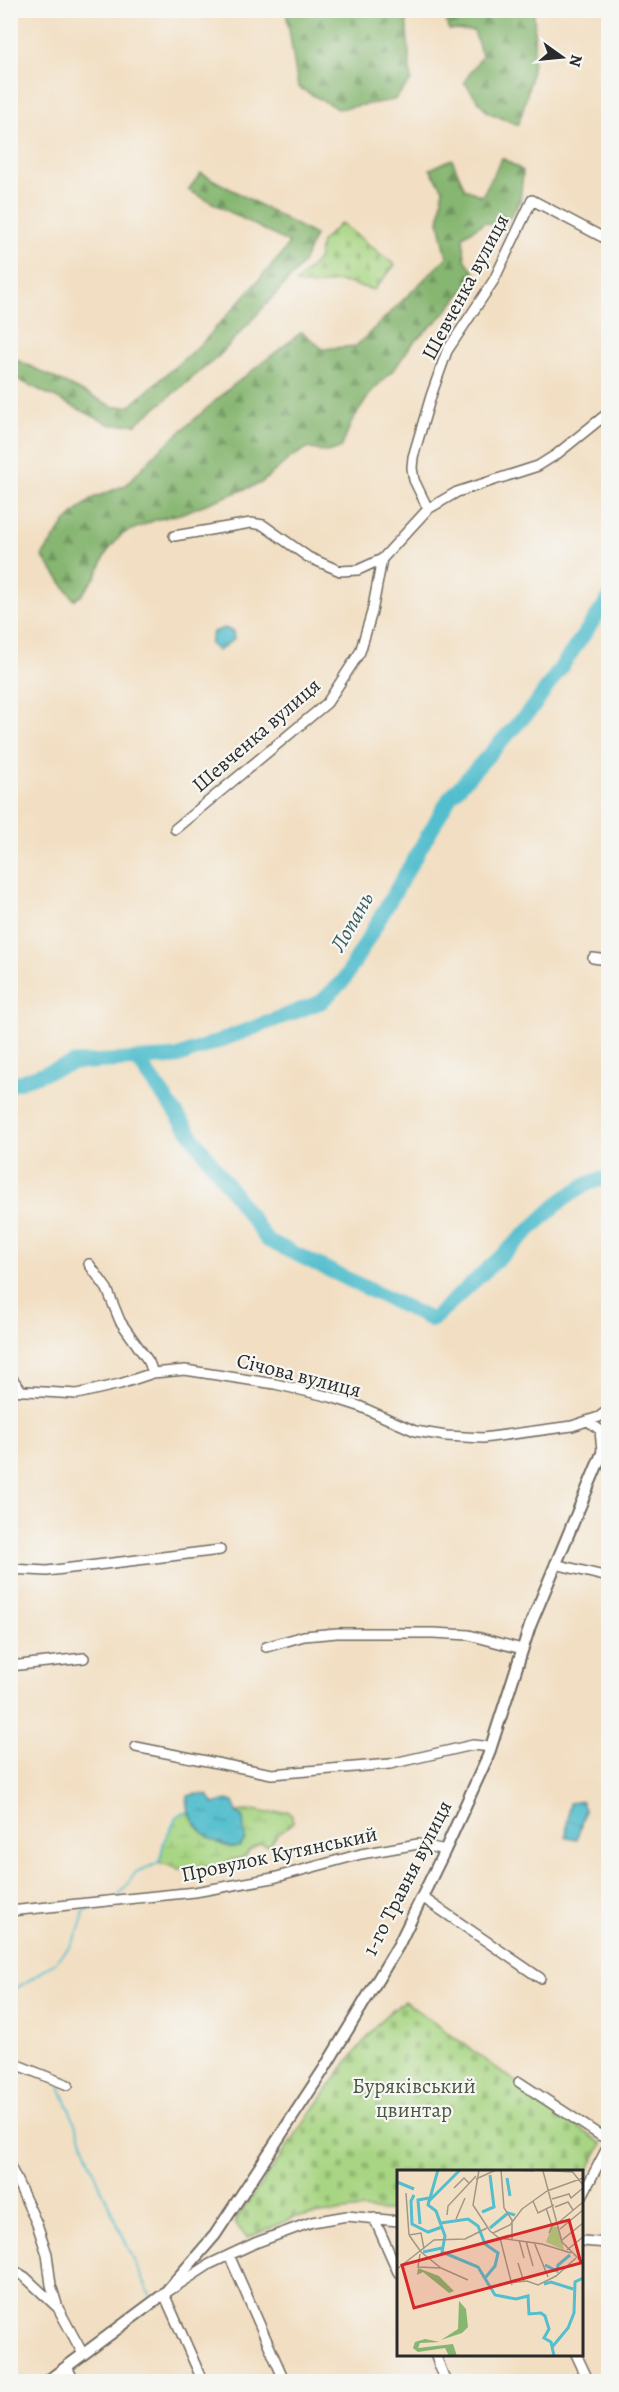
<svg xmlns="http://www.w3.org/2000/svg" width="619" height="2392" viewBox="0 0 619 2392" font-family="Alegreya,serif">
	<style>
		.forest { fill: url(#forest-firs); stroke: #58704e; stroke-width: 1.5 }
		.wetland { fill: url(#wetland-marsh); stroke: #6a8057; stroke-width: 1.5 }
		.cemetery { fill: url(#cemetery-stones); stroke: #6a8057; stroke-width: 1.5 }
		.water { fill: url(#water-ripples); stroke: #3f747c; stroke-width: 1.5 }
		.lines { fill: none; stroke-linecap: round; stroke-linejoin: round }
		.stream { stroke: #53becd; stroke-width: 2 }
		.river { stroke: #53becd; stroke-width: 15 }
		.minor-casing { stroke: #716a60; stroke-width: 12 }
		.tertiary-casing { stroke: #716a60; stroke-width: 14 }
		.minor { stroke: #fff; stroke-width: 9 }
		.tertiary { stroke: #fff; stroke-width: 10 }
		.labels { text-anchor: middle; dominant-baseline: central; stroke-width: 4.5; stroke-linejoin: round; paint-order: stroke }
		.street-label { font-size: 21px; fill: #2b2b2b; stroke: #f6f6f2 }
		.park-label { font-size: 21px; fill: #4a5641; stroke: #f6f6f2 }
		.water-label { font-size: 22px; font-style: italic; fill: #395e64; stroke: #f6f6f2 }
		.inset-river { fill: none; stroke: #53becd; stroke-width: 3 }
		.inset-road { fill: none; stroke: #a29786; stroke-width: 1.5 }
		.view { fill: #d62828; fill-opacity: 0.15; stroke: #d62828; stroke-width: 3 }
		.inset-edge { fill: none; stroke: #2b2b2b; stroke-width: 3 }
	</style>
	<defs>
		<pattern id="forest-firs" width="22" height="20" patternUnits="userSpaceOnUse" patternTransform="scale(1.5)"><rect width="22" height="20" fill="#86b671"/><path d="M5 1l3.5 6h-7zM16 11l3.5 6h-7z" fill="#6e945d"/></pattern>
		<pattern id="wetland-marsh" width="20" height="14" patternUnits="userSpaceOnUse" patternTransform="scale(1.5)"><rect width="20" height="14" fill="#a8d583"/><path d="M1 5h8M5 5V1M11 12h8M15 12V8" fill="none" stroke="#91b771"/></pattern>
		<pattern id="cemetery-stones" width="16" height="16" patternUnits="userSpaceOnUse" patternTransform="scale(1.5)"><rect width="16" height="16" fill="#a8d583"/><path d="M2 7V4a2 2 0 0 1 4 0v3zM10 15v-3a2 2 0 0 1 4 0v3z" fill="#91b771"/></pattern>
		<pattern id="water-ripples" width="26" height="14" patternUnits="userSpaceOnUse" patternTransform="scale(1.5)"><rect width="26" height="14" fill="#53becd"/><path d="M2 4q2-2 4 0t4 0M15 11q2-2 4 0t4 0" fill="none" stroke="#459ba7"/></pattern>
	</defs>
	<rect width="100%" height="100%" fill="#f6f6f2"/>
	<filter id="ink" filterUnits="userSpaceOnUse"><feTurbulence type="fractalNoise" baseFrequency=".0167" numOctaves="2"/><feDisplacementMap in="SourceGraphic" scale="12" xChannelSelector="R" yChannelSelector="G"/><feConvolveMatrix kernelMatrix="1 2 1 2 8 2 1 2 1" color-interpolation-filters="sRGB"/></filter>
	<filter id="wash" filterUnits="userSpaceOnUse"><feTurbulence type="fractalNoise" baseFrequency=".008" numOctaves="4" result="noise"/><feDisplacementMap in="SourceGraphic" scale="24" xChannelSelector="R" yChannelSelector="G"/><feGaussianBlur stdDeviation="1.35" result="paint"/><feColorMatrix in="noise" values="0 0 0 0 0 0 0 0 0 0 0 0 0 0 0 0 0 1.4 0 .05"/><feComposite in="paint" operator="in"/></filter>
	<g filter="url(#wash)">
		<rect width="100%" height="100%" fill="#f2dfc3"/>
		<!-- forest -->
		<path class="forest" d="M286 11H398L406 17 411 81 394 100 338 109 298 87Z
			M442 11H534C536 52 532 85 518 125L487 112 464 82 482 56 474 31 449 30Z
			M502 158 523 171 520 202 502 228 485 222 463 236 465 259 476 275 444 314 411 345 396 367 372 391 352 421 341 448 326 452 307 448 290 458 261 483 180 514 155 520 122 534 107 552 96 576 81 596 74 600 42 556 66 521 91 499 126 485 155 454 231 387 302 332 323 349 356 346 447 257 439 222 443 189 430 169 452 159 465 189 482 196Z
			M201 173 315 235 302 265 219 356 136 424 111 425 11 376V357L114 407 130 406 204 341 282 254 289 243 188 190Z"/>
		<!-- wetland -->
		<path class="wetland" d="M253 1810 268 1813 288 1811 292 1816 293 1822 276 1836 269 1846 260 1843 250 1850 244 1858 234 1859 214 1867 177 1869 173 1866 159 1863 164 1841 178 1815 188 1812 206 1835 231 1848 243 1818 237 1812Z"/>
		<!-- cemetery -->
		<path class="cemetery" d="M341 223 395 265 374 290 339 281 314 286 296 283 318 260 321 242Z
			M404 2001 602 2144 582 2182V2172H398V2212L361 2209 295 2217 247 2238 234 2222 347 2062 383 2018Z"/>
		<!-- water -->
		<path class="water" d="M225 628 233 632 234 639 218 651 210 644 213 632Z
			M194 1794 208 1795 214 1804 227 1800 233 1802 237 1812 243 1818 245 1840 239 1847C215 1850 183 1821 188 1796Z
			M582 1801 585 1810 577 1839 566 1837 569 1803Z"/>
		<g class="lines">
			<!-- stream -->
			<path class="stream" d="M118 1897 136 1872 159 1863 164 1841 178 1815 188 1812
				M10 1992C46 1970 77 1954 84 1911L112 1904
				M60 2086 103 2193 150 2295"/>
			<!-- river -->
			<path class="river" d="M137 1059 267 1240 432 1320 562 1200C576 1190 590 1180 608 1178
				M10 1085 73 1063 177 1057 321 1002 344 980 450 797 534 706 608 600"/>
		</g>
	</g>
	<g filter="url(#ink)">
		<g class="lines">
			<!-- minor casing -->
			<g class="minor-casing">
				<path id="minor" d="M428 509 414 480 412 468 413 457 431 396 447 351 494 280 532 200 608 240
					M174 536 251 523 263 525 308 557 340 571 358 570 382 559
					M175 829 327 703 360 652 372 612 382 559 428 509 457 492 538 466 557 454 608 413
					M593 958 608 960
					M89 1264 107 1289 120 1321 149 1362 153 1373
					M10 1376 22 1391
					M10 1390 77 1394 120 1384 153 1373 185 1370 275 1384 331 1397 359 1406 415 1431 446 1436 483 1438 572 1426 599 1417 608 1410
					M588 1421 600 1430 602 1451
					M555 1564 608 1577
					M10 1569 47 1571 220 1550
					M266 1647 304 1636 337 1633H433L469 1635 522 1649
					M10 1666 84 1658
					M136 1747 272 1774 390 1764 473 1745 491 1747
					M422 1897 540 1978
					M10 1911 195 1892 273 1878 361 1854 418 1844 445 1850
					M10 2062 68 2085
					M519 2082 601 2136H608
					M10 2166 37 2224 47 2254 51 2285 58 2308 83 2354
					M582 2196 608 2146
					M374 2218 398 2272
					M582 2241 608 2243
					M229 2255 285 2382
					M10 2268 25 2277 56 2306
					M435 2354 446 2382
					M576 2354 589 2382
					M67 2366 74 2382
					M203 2382 164 2294 210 2264 255 2243 312 2222 347 2216 398 2221"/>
			</g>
			<!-- tertiary casing -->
			<g class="tertiary-casing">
				<path id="tertiary" d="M46 2382 164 2294 215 2235 324 2069 398 1946 445 1850 488 1756 530 1626 608 1439"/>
			</g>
			<!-- minor -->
			<use href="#minor" class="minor"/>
			<!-- tertiary -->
			<use href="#tertiary" class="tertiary"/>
		</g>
	</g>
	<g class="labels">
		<!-- street labels -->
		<g class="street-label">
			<text transform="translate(465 287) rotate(-62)">Шевченка вулиця</text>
			<text transform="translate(256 735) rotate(-41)">Шевченка вулиця</text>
			<text transform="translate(299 1375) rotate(14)">Січова вулиця</text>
			<text transform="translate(279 1854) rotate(-12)">Провулок Кутянський</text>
			<text transform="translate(407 1878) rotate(-63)">1-го Травня вулиця</text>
		</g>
		<!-- park labels -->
		<g class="park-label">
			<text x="414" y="2086">Буряківський<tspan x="414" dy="24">цвинтар</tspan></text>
		</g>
		<!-- water labels -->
		<g class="water-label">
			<text transform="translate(352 922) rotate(-60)">Лопань</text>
		</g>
	</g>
	<!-- overview -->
	<g transform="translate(397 2170)">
		<rect width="186" height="186" fill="#f2dfc3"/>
		<path d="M21 98 42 106 57 121 52 123 26 102 20 105ZM62 131 69 139 71 157 65 163 44 170 61 159ZM28 169 43 172 23 173 21 178 56 174 60 186H52L48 178 21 182 16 178 18 172Z" fill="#86b671"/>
		<path d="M155 56 162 57 167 80 149 72Z" fill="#a8d583"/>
		<path class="inset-river" d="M41 0 31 35 39 41 48 66 45 82 81 97 98 125 119 129 131 126 132 144 144 143 148 146 152 159 147 168 154 172 157 186M110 8 113 26M0 12 17 19M17 25 14 31 15 54 31 62 45 57M31 32 63 0M85 42 97 37 93 5M44 53 71 49 81 56 88 74 101 83 98 96 88 108M23 54 21 30 32 28M93 58 111 43 118 45M26 82 45 78M148 95 160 101 161 95 173 85M147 114 154 112 176 119M156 176 171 158 177 143 178 112 186 108"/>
		<path class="inset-road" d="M82 0 76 35 93 61 102 68 145 74 174 83M104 0 107 38 115 50V70M116 0 137 1M137 0 176 2M174 0 186 15M146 1 165 72 186 93M79 9 99 0M57 18 67 8 72 13M150 21 186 8M9 23 12 65M155 29 172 24 174 28 186 18M136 31 141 43 157 35M158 37 171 32 176 40M149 38 155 56 152 63M50 45 51 36 79 6M59 49 68 28M162 52 186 32M163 59 186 40M96 63 113 55 125 39 150 21M12 65 24 63 27 79M12 65 24 82M103 68 115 115M122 70 127 88M165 70 186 53M129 71 136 96M137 72 151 107M170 80 186 67M24 82 44 98 71 110M23 84 21 97 44 98M121 93 127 112M0 99 37 70 68 69 90 58M102 114 130 111 141 115 159 106 179 88"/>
		<path class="view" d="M172 50 184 93 17 138 5 95Z"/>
		<rect width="186" height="186" class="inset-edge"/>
	</g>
	<!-- margin -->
	<rect width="619" height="2392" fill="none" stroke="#f6f6f2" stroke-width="36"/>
	<!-- north arrow -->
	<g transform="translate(562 57) rotate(105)" stroke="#f6f6f2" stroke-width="4.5" paint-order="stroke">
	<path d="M0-4.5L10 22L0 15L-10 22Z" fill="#2b2b2b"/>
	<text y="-9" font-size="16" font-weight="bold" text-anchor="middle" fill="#2b2b2b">N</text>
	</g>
</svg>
